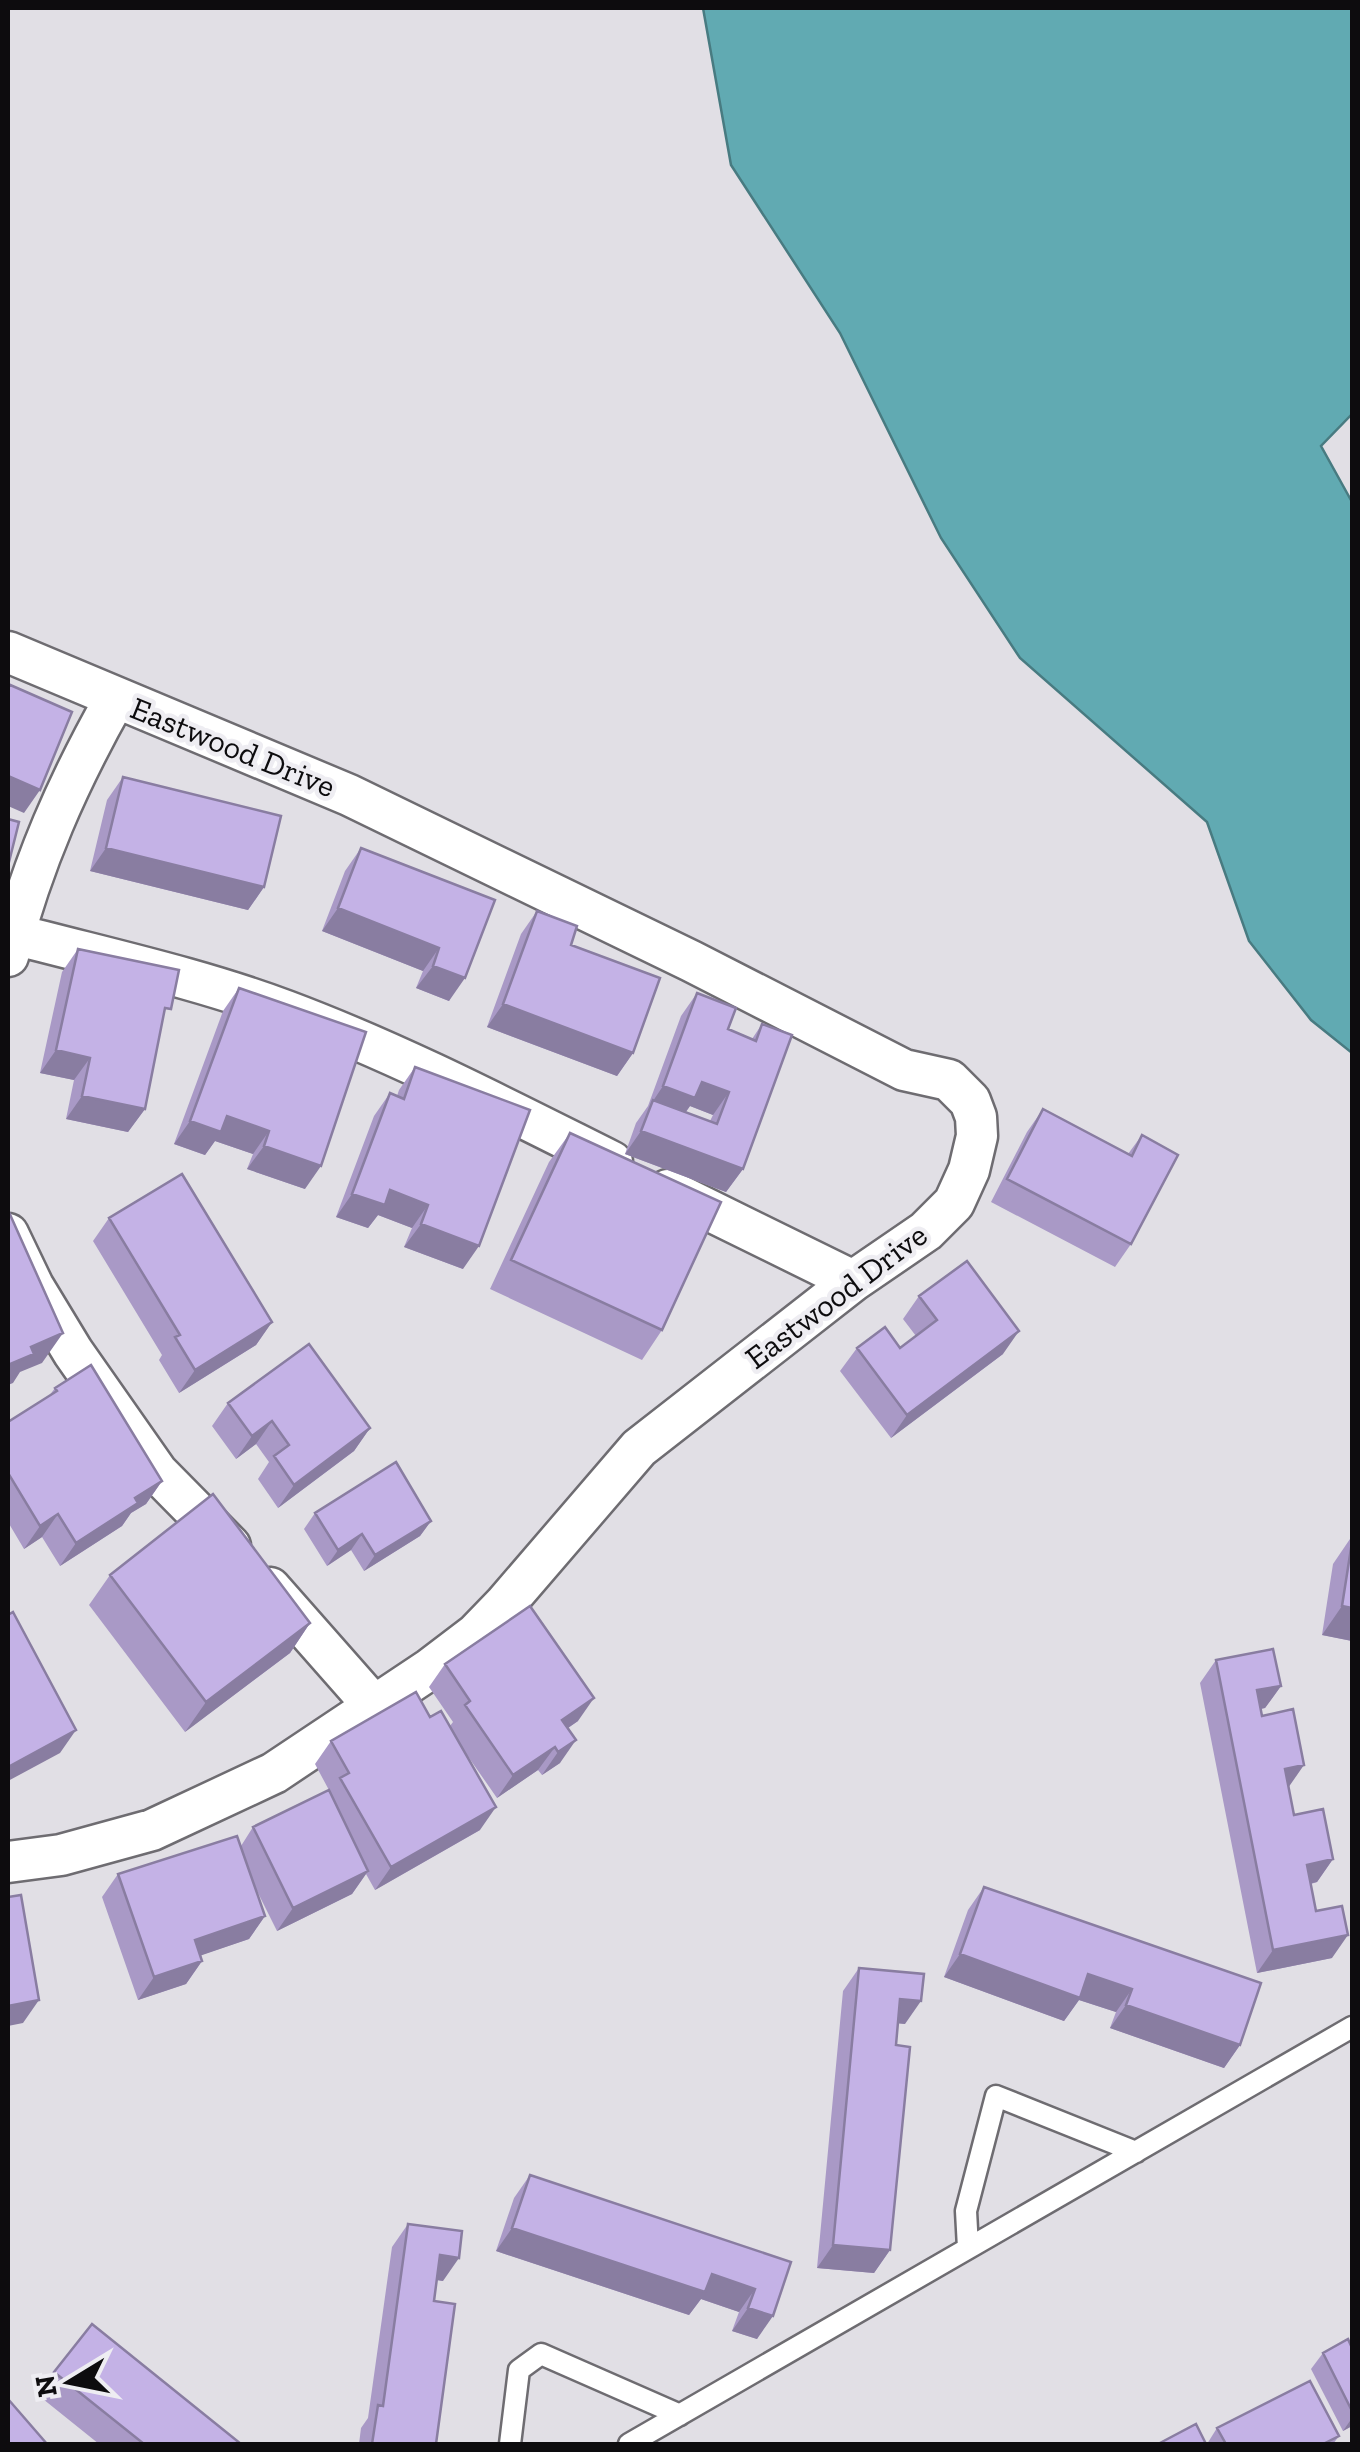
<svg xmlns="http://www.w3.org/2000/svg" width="1360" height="2452" viewBox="0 0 1360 2452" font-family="'Zilla Slab',serif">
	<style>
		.water { fill: #61aab2; stroke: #487b81; stroke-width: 2.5 }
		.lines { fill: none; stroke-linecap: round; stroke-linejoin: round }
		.service-casing { stroke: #6e6c71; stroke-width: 25 }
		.minor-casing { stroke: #6e6c71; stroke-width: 45 }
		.service { stroke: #fff; stroke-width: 20 }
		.minor { stroke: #fff; stroke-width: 40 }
		.wall { fill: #a999c6; fill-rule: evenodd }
		.shaded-wall { fill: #897da1 }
		.building { fill: #c4b2e6; stroke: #897da1; stroke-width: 2.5 }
		.labels { text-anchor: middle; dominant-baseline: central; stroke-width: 9; stroke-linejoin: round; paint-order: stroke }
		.street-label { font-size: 32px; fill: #0d0c0e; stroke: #eeedf2 }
	</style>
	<rect width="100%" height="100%" fill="#e1dfe5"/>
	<!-- water -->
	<path class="water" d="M703 8H1352V414L1321 446 1352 502V1053L1311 1020 1249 941 1207 822 1020 658 941 538 840 333 731 165Z"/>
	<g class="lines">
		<!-- service casing -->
		<g class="service-casing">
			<path id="service" d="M968 2248 966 2211 996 2096 1136 2152
				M510 2444 519 2370 541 2354 680 2415
				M629 2444 1352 2027"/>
		</g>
		<!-- minor casing -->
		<g class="minor-casing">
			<path id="minor" d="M8 652 349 795 691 961 904 1070 949 1080 970 1101 976 1117 977 1136 969 1170 954 1203 926 1231 853 1281 639 1448 504 1605 476 1634 430 1669 274 1773 152 1830 61 1855 8 1862
				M14 934C104 958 198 978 286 1011 398 1053 504 1108 612 1162
				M8 956C33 862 67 784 115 699
				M668 1190 853 1281
				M8 1234 33 1286 73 1352 157 1472 230 1546
				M270 1588 374 1706"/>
		</g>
		<!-- service -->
		<use href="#service" class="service"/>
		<!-- minor -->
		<use href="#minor" class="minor"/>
	</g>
	<!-- wall -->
	<path class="wall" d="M123 777 264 887 248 910 90 871 107 800Z
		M361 848 495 900 449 1001 416 988 423 971 322 931 345 871Z
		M537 911 633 1053 617 1076 487 1027 521 934Z
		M78 949 163 1021 145 1109 128 1132 66 1119 74 1080 40 1073 62 972Z
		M239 988 305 1189 247 1169 253 1154 215 1141 205 1155 174 1144 223 1011Z
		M697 993 728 1029 752 1039 762 1024 743 1169 726 1192 625 1154 636 1123 648 1106 681 1016ZM690 1106 713 1115 710 1121 686 1112Z
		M415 1067 463 1269 404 1247 412 1228 378 1215 368 1228 336 1217 374 1116 390 1093 397 1096 399 1090Z
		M1043 1109 1128 1154 1142 1135 1131 1244 1115 1267 991 1202 1027 1132Z
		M570 1133 662 1330 642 1360 490 1289 549 1162Z
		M109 1218 272 1322 256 1345 179 1393 159 1360 162 1355 93 1241Z
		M919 1296 1003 1354 891 1438 840 1371 857 1348H900L916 1336 903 1319Z
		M55 1388 162 1481 146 1504 131 1513 122 1526 60 1566 42 1537 24 1549 8 1522V1422L49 1396Z
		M228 1403 370 1428 354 1451 278 1508 258 1479 269 1462 256 1444 236 1459 212 1426Z
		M315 1513 431 1521 420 1536 364 1571 351 1550 327 1566 304 1529Z
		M1352 1536V1641L1322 1635 1333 1564Z
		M110 1575 310 1623 290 1653 185 1732 89 1605Z
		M1216 1660 1281 1686 1265 1708 1260 1709 1288 1787 1294 1815 1333 1859 1317 1882 1311 1884 1316 1911 1332 1958 1257 1973 1200 1683Z
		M445 1664 578 1721 568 1728 560 1763 542 1775 538 1770 497 1798 460 1745 480 1830 375 1890 366 1874 352 1894 277 1931 254 1885 265 1916 249 1939 201 1955 202 1961 186 1984 138 2000 102 1897 118 1874 241 1846 253 1827 330 1792 315 1764 331 1741 430 1717 450 1726 453 1722 429 1687Z
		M984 1887 1240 2045 1224 2068 1110 2028 1116 2012 1079 2000 1064 2021 944 1977 968 1910Z
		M859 1968 905 2024 898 2023 896 2045 890 2250 874 2273 817 2268 843 1991Z
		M530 2175 791 2262 757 2339 732 2331 739 2312 701 2299 689 2315 496 2251 514 2198Z
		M408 2224 443 2281 437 2280 434 2301 436 2444H359L361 2428 368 2418 392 2247Z
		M1352 2348V2426L1343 2431 1311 2369 1323 2353Z
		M54 2372 241 2444H99L38 2395Z
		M1217 2428 1339 2436 1333 2444H1207Z"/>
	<!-- shaded-wall -->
	<path class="shaded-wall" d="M8 776 40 790 24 813 8 806Z
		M106 848 264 887 248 910 90 871Z
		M338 908 439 948 423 971 322 931Z
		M433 966 465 978 449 1001 416 988Z
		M503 1004 633 1053 617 1076 487 1027Z
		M56 1050 90 1058 74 1080 40 1073Z
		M702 1082 729 1092 713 1115 690 1106 679 1121 651 1104 663 1086Z
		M82 1096 145 1109 128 1132 66 1119Z
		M227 1116 269 1131 253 1154 215 1141 205 1155 174 1144 190 1121Z
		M641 1131 743 1169 726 1192 625 1154Z
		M264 1146 321 1166 305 1189 247 1169Z
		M390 1190 428 1205 412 1228 378 1215 368 1228 336 1217 352 1194Z
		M421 1224 479 1246 463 1269 404 1247Z
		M272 1322 256 1345 179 1393 195 1370Z
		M1019 1331 1003 1354 891 1438 907 1415Z
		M63 1333 42 1363 20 1372 13 1383 8 1385V1365L31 1347Z
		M272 1421 256 1444 236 1459 252 1436Z
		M370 1428 354 1451 278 1508 294 1485Z
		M162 1481 146 1504 131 1513 122 1526 60 1566 76 1543 135 1498Z
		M58 1514 42 1537 24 1549 40 1526Z
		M431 1521 420 1536 364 1571 375 1555Z
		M362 1534 351 1550 327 1566 338 1550Z
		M1342 1606 1352 1608V1641L1322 1635Z
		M310 1623 290 1653 185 1732 206 1702Z
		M1281 1686 1265 1708 1240 1713 1257 1690Z
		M594 1698 578 1721 546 1743 562 1720Z
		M76 1730 60 1753 8 1781V1767Z
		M576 1740 560 1763 542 1775 558 1752Z
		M555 1747 538 1770 497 1798 513 1775Z
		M1304 1765 1288 1788 1285 1769Z
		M496 1807 480 1830 375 1890 391 1867Z
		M1333 1859 1317 1882 1291 1888 1307 1865Z
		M368 1871 352 1894 277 1931 293 1908Z
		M265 1916 249 1939 179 1963 195 1940Z
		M1348 1935 1332 1958 1257 1973 1273 1950Z
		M960 1954 1088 1974 1132 1989 1116 2012 1079 2000 1064 2021 944 1977Z
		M202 1961 186 1984 138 2000 154 1977Z
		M900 1999 921 2001 905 2024 884 2022Z
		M39 2000 23 2023 8 2026V2006Z
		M1126 2005 1240 2045 1224 2068 1110 2028Z
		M512 2228 712 2274 755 2289 739 2312 701 2299 689 2315 496 2251Z
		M833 2245 890 2250 874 2273 817 2268Z
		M440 2255 459 2258 443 2281 424 2278Z
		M748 2308 773 2316 757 2339 732 2331Z
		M1352 2418V2426L1343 2431Z"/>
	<!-- building -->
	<path class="building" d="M8 684 72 712 40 790 8 776Z
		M123 777 281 816 264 887 106 848Z
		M8 819 19 822 8 866Z
		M361 848 495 900 465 978 433 966 439 948 338 908Z
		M537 911 577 926 571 945 660 978 633 1053 503 1004Z
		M78 949 179 970 171 1009 165 1008 145 1109 82 1096 90 1058 56 1050Z
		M239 988 366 1032 321 1166 264 1146 269 1131 227 1116 221 1132 190 1121Z
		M697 993 736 1008 728 1029 756 1041 762 1024 792 1035 743 1169 641 1131 653 1100 717 1124 729 1092 702 1082 695 1098 663 1086Z
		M415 1067 530 1110 479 1246 421 1224 428 1205 390 1190 385 1205 352 1194 390 1093 404 1099Z
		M1043 1109 1132 1156 1142 1135 1178 1155 1131 1244 1007 1179Z
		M570 1133 721 1202 662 1330 511 1260Z
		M182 1174 272 1322 195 1370 175 1337 180 1335 109 1218Z
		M8 1210 63 1333 31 1347 34 1354 8 1365Z
		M967 1261 1019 1331 907 1415 857 1348 885 1327 900 1348 937 1320 919 1296Z
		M309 1344 370 1428 294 1485 274 1456 289 1445 272 1421 252 1436 228 1403Z
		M91 1365 162 1481 135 1498 138 1503 76 1543 58 1514 40 1526 8 1473V1422L57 1391 55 1388Z
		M396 1462 431 1521 375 1555 362 1534 338 1550 315 1513Z
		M213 1494 310 1623 206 1702 110 1575Z
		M1352 1542V1608L1342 1606Z
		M530 1606 594 1698 562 1720 576 1740 558 1752 555 1747 513 1775 465 1705 470 1701 445 1664Z
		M13 1612 76 1730 8 1767V1615Z
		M1273 1649 1281 1686 1257 1690 1262 1716 1293 1709 1304 1765 1285 1769 1294 1815 1323 1809 1333 1859 1307 1865 1316 1911 1342 1906 1348 1935 1273 1950 1216 1660Z
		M416 1692 430 1717 441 1711 496 1807 391 1867 340 1778 349 1773 331 1741Z
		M329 1790 368 1871 293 1908 253 1827Z
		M237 1836 265 1916 195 1940 202 1961 154 1977 118 1874Z
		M984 1887 1261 1983 1240 2045 1126 2005 1132 1989 1088 1974 1080 1998 960 1954Z
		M21 1895 39 2000 8 2006V1897Z
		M859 1968 924 1974 921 2001 900 1999 896 2045 910 2047 890 2250 833 2245Z
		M530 2175 791 2262 773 2316 748 2308 755 2289 712 2274 705 2292 512 2228Z
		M408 2224 462 2231 459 2258 440 2255 434 2301 455 2304 436 2444H372L378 2405 383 2406Z
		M92 2324 241 2444H144L54 2372Z
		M1348 2339 1352 2348V2411L1323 2353Z
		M1310 2381 1339 2436 1323 2444H1226L1217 2428Z
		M8 2399 47 2444H8Z
		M1196 2424 1206 2444H1158Z"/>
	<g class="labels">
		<!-- street labels -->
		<g class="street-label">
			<text transform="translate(233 747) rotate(22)">Eastwood Drive</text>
			<text transform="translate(836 1296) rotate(-37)">Eastwood Drive</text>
		</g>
	</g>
	<!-- border -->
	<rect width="1360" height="2452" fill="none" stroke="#0d0c0e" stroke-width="20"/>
	<!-- north arrow -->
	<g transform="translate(70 2382) rotate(260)" stroke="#eeedf2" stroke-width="8" paint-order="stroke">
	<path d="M0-8L18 38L0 25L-18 38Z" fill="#0d0c0e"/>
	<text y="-15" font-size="28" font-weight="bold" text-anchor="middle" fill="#0d0c0e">N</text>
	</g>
</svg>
